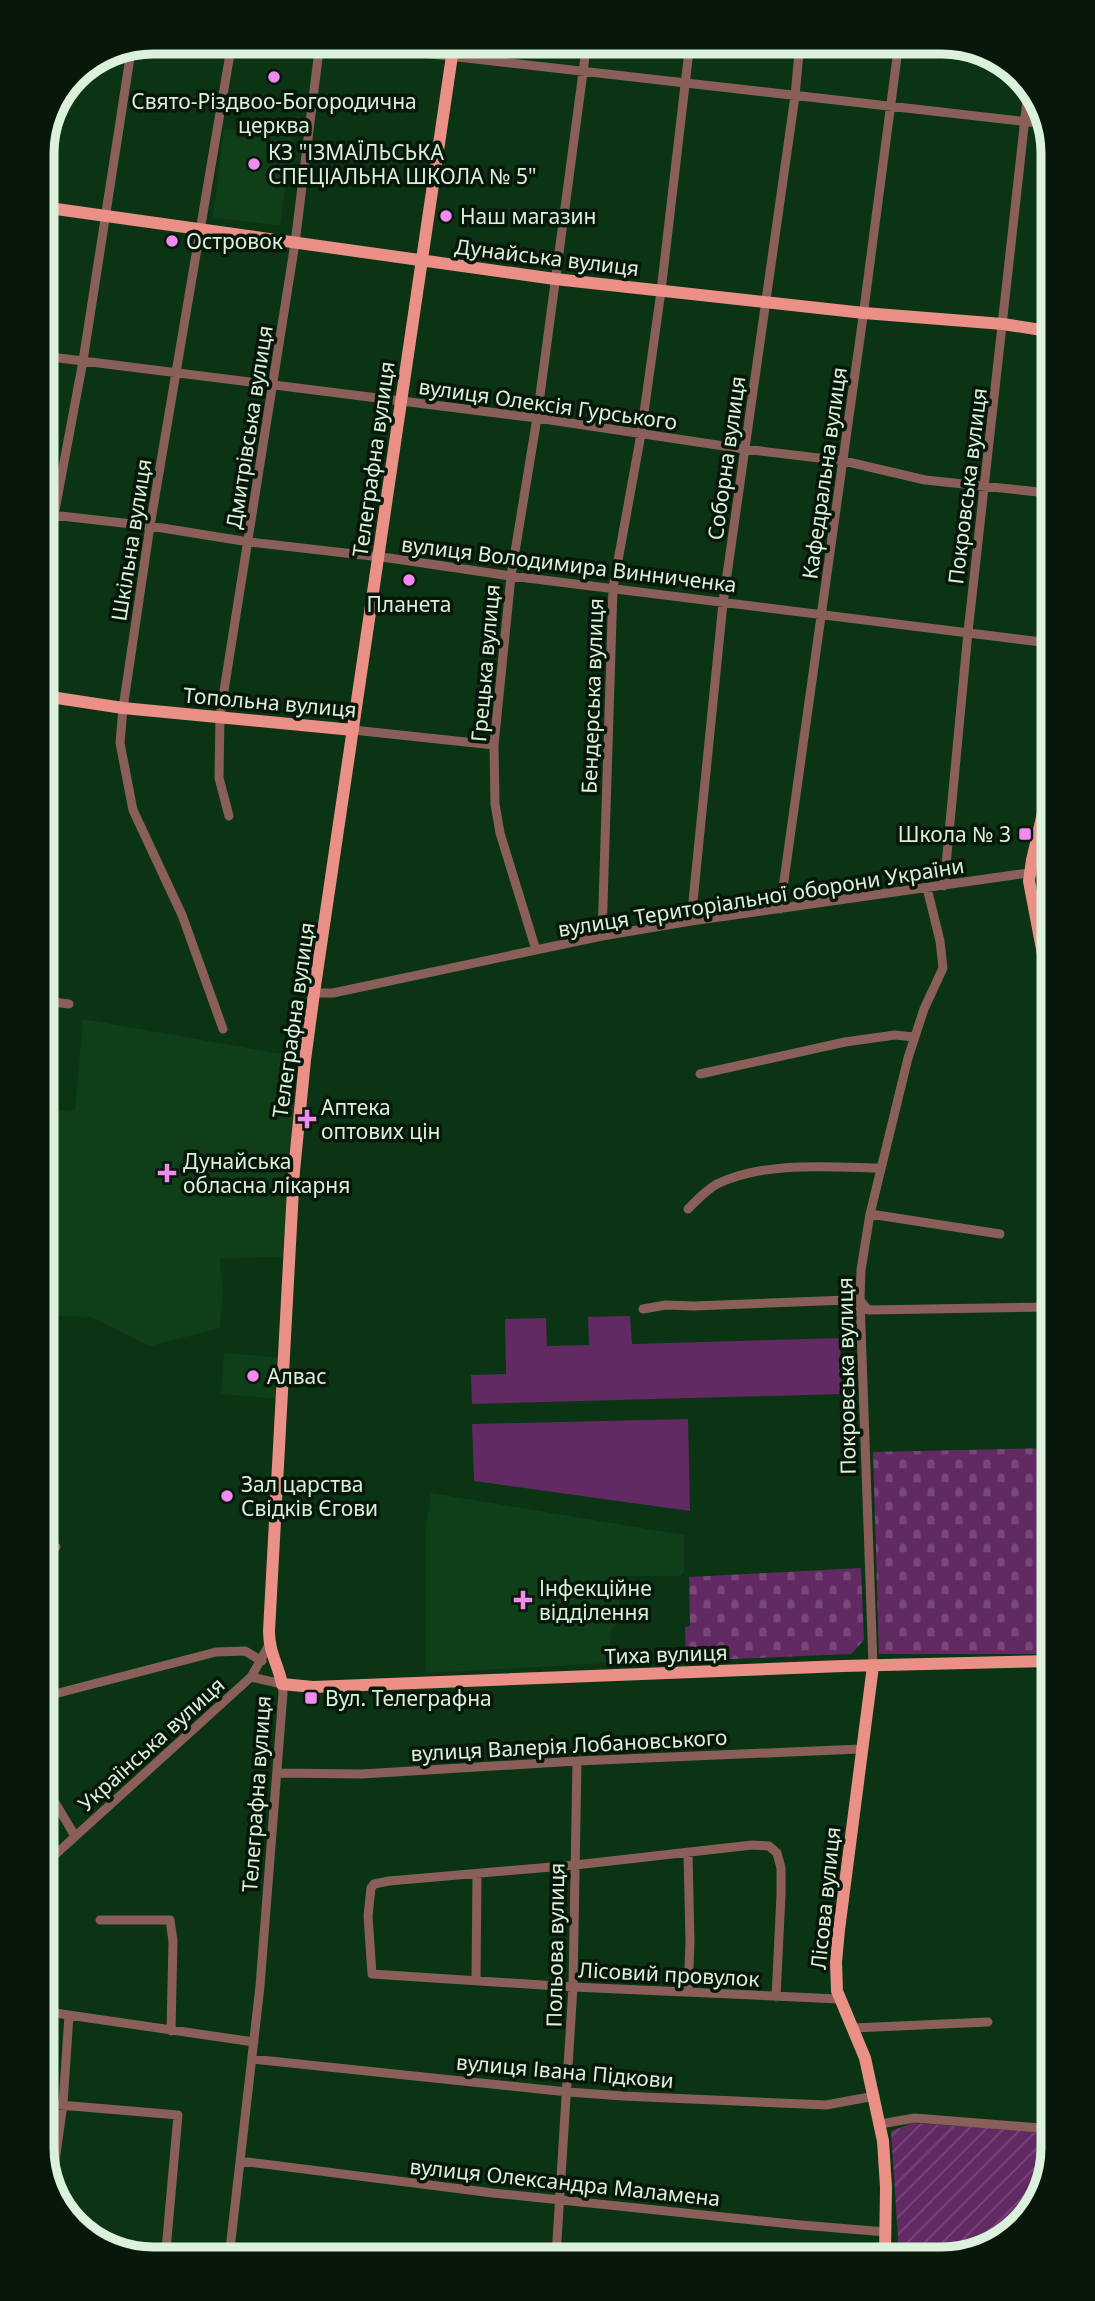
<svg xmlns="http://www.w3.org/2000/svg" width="1095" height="2301" viewBox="0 0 1095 2301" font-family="'Noto Sans',sans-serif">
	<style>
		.built { fill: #0f3f19 }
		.grass { fill: #622a62 }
		.cemetery { fill: url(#cemetery-stones) }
		.garden { fill: url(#garden-furrows) }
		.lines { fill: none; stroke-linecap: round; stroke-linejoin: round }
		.minor { stroke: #8a5f59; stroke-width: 9 }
		.major { stroke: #ea9086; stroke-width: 12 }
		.poi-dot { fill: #f28af2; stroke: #071709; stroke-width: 2.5 }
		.labels { text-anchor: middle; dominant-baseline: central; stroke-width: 7; stroke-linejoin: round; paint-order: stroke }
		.poi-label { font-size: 21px; fill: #dbf1dc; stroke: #071709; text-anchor: start }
		.street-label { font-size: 21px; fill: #dbf1dc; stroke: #071709 }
		.rim { fill: none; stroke: #dbf1dc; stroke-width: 9 }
	</style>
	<defs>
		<pattern id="cemetery-stones" width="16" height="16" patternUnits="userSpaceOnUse" patternTransform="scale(1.75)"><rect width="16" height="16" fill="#622a62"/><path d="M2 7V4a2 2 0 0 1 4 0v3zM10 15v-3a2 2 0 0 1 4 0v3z" fill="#784978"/></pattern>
		<pattern id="garden-furrows" width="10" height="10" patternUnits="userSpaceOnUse" patternTransform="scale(1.75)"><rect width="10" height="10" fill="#622a62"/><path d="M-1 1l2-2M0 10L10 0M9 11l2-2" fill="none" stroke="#784978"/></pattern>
	</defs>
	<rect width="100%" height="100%" fill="#0a3413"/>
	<!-- built -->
	<path class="built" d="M224 129 293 136 280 226 213 217Z
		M83 1019 293 1056 291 1081H288L287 1089H290L289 1104 294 1105 283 1257 220 1258 223 1289 220 1328 150 1346 92 1317 46 1315 45 1109 75 1111Z
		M224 1353 286 1358 283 1399 221 1394Z
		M431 1493 684 1535V1572L680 1576H622L617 1625 611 1629 609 1663 426 1673V1527Z"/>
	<!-- grass -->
	<path class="grass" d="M630 1316 632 1344 840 1338 842 1394 472 1404 471 1375 506 1374 505 1319 546 1318 547 1346 589 1345 588 1317Z
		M688 1419 690 1511 474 1481 472 1424Z"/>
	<!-- cemetery -->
	<path class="cemetery" d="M1051 1448 1052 1654H879L873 1452Z
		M861 1568 864 1640 851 1654 686 1661 685 1627 690 1626 689 1577Z"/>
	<!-- garden -->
	<path class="garden" d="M913 2123 1053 2132V2149L1030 2215 978 2253 899 2254 891 2131Z"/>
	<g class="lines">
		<!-- minor -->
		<path class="minor" d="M325 42 1047 124
			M43 356 537 418 744 449 844 461 925 480 1048 493
			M43 514 150 526 249 542 389 558 511 576 1049 643
			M43 574 83 361 131 51
			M353 730 494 745
			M229 816 219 778 220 716 295 243 320 42
			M944 886 968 632 1028 91
			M780 909 862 324 899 42
			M691 921 723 603 795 96 800 42
			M602 936 613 588 641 434 661 291 690 42
			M536 950 500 833 495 804 494 745 511 576 537 418 587 42
			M314 993H333L602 936 691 921 1049 870
			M45 1001 69 1004
			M223 1029 182 915 133 810 120 743 123 708 150 526 232 42
			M700 1074 845 1042 895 1035 914 1037
			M688 1209C697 1200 706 1190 717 1184 764 1161 830 1167 881 1168
			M870 1214 1000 1234
			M643 1309 666 1305 694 1306 848 1300H860L868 1310 1051 1307
			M46 1554 56 1547
			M873 1666 860 1300 861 1270 870 1214 908 1058 924 1009 943 968 940 941 927 888
			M47 1696 216 1652 245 1651 262 1661
			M278 1773 362 1774 577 1761 861 1749
			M47 1789 75 1836
			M47 1862 251 1677 269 1645
			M100 1920H170L173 1941 171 2031
			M476 1980 477 1874
			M688 1992 690 1942 688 1853
			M776 1997 781 1895V1868L777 1853 769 1846 752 1845 575 1865 389 1881 374 1884 371 1888 368 1916 372 1974 573 1987 839 1999
			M48 2012 254 2042
			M853 2028 988 2022
			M252 2059 568 2092 623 2096 826 2105 875 2096
			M48 2104 178 2115 166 2250
			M880 2124 915 2118 1053 2129
			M240 2161 493 2193 801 2225 886 2232
			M51 2189 63 2104 69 2015
			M105 2243 225 2258
			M556 2256 573 1987 577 1761
			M229 2258 260 1986 283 1693 282 1684 251 1677"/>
		<!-- major -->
		<path class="major" d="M454 42 314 993 305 1060 294 1171 269 1631C269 1653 278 1664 282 1684L313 1687 843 1666 1052 1661
			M42 207 555 279 864 313 1003 324 1048 331
			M44 696 123 708 353 730
			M1049 787 1032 860 1029 881 1050 991
			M873 1666 839 1930 836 1962 837 1991 865 2058 883 2141 886 2187 885 2254"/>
	</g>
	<!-- markers -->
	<g class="poi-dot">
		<circle cx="274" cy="77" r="7"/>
		<circle cx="254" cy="164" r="7"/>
		<circle cx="446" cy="216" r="7"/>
		<circle cx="172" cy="241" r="7"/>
		<circle cx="409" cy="580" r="7"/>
		<rect x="1018" y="827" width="14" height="14" rx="3.5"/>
		<path d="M303.5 1108.5h7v7h7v7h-7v7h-7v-7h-7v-7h7z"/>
		<path d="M163.5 1162.5h7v7h7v7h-7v7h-7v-7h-7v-7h7z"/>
		<circle cx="253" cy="1376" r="7"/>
		<circle cx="227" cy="1496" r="7"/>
		<path d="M519.5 1589.5h7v7h7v7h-7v7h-7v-7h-7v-7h7z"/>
		<rect x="304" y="1691" width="14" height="14" rx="3.5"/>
	</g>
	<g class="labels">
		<!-- poi labels -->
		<g class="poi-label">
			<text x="274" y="101" text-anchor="middle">Свято-Різдвоо-Богородична<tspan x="274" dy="24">церква</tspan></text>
			<text x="268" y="152">КЗ "ІЗМАЇЛЬСЬКА<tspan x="268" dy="24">СПЕЦІАЛЬНА ШКОЛА № 5"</tspan></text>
			<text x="460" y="216">Наш магазин</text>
			<text x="186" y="241">Островок</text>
			<text x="409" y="604" text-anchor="middle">Планета</text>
			<text x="1011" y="834" text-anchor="end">Школа № 3</text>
			<text x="321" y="1107">Аптека<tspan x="321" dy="24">оптових цін</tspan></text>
			<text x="183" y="1161">Дунайська<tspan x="183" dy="24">обласна лікарня</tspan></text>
			<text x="267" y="1376">Алвас</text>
			<text x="241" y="1484">Зал царства<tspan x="241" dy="24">Свідків Єгови</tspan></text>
			<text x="539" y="1588">Інфекційне<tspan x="539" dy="24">відділення</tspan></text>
			<text x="325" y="1698">Вул. Телеграфна</text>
		</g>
		<!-- street labels -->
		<g class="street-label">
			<text transform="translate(547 257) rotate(7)">Дунайська вулиця</text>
			<text transform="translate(548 404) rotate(8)">вулиця Олексія Гурського</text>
			<text transform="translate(249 427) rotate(-81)">Дмитрівська вулиця</text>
			<text transform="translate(726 458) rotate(-82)">Соборна вулиця</text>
			<text transform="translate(373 459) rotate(-82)">Телеграфна вулиця</text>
			<text transform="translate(824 473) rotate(-82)">Кафедральна вулиця</text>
			<text transform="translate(967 486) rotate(-83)">Покровська вулиця</text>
			<text transform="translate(131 540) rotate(-81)">Шкільна вулиця</text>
			<text transform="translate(569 564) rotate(7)">вулиця Володимира Винниченка</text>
			<text transform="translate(485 663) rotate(-85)">Грецька вулиця</text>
			<text transform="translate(592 696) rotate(-88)">Бендерська вулиця</text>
			<text transform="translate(270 702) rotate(5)">Топольна вулиця</text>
			<text transform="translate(761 897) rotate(-9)">вулиця Територіальної оборони України</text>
			<text transform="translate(293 1020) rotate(-82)">Телеграфна вулиця</text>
			<text transform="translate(846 1376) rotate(-91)">Покровська вулиця</text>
			<text transform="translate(666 1654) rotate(-2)">Тиха вулиця</text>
			<text transform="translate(151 1744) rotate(-42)">Українська вулиця</text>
			<text transform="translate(569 1745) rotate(-3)">вулиця Валерія Лобановського</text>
			<text transform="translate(256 1794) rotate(-86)">Телеграфна вулиця</text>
			<text transform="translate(825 1898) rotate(-84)">Лісова вулиця</text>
			<text transform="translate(555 1945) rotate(-89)">Польова вулиця</text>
			<text transform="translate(669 1974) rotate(3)">Лісовий провулок</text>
			<text transform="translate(565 2071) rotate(5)">вулиця Івана Підкови</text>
			<text transform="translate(565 2182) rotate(6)">вулиця Олександра Маламена</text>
		</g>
	</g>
	<!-- crop -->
	<path d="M0 0H1095V2301H0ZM153 54H942A99 99 0 0 1 1041 153V2148A99 99 0 0 1 942 2247H153A99 99 0 0 1 54 2148V153A99 99 0 0 1 153 54Z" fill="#071709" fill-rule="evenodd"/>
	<path class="rim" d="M153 54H942A99 99 0 0 1 1041 153V2148A99 99 0 0 1 942 2247H153A99 99 0 0 1 54 2148V153A99 99 0 0 1 153 54Z"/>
</svg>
